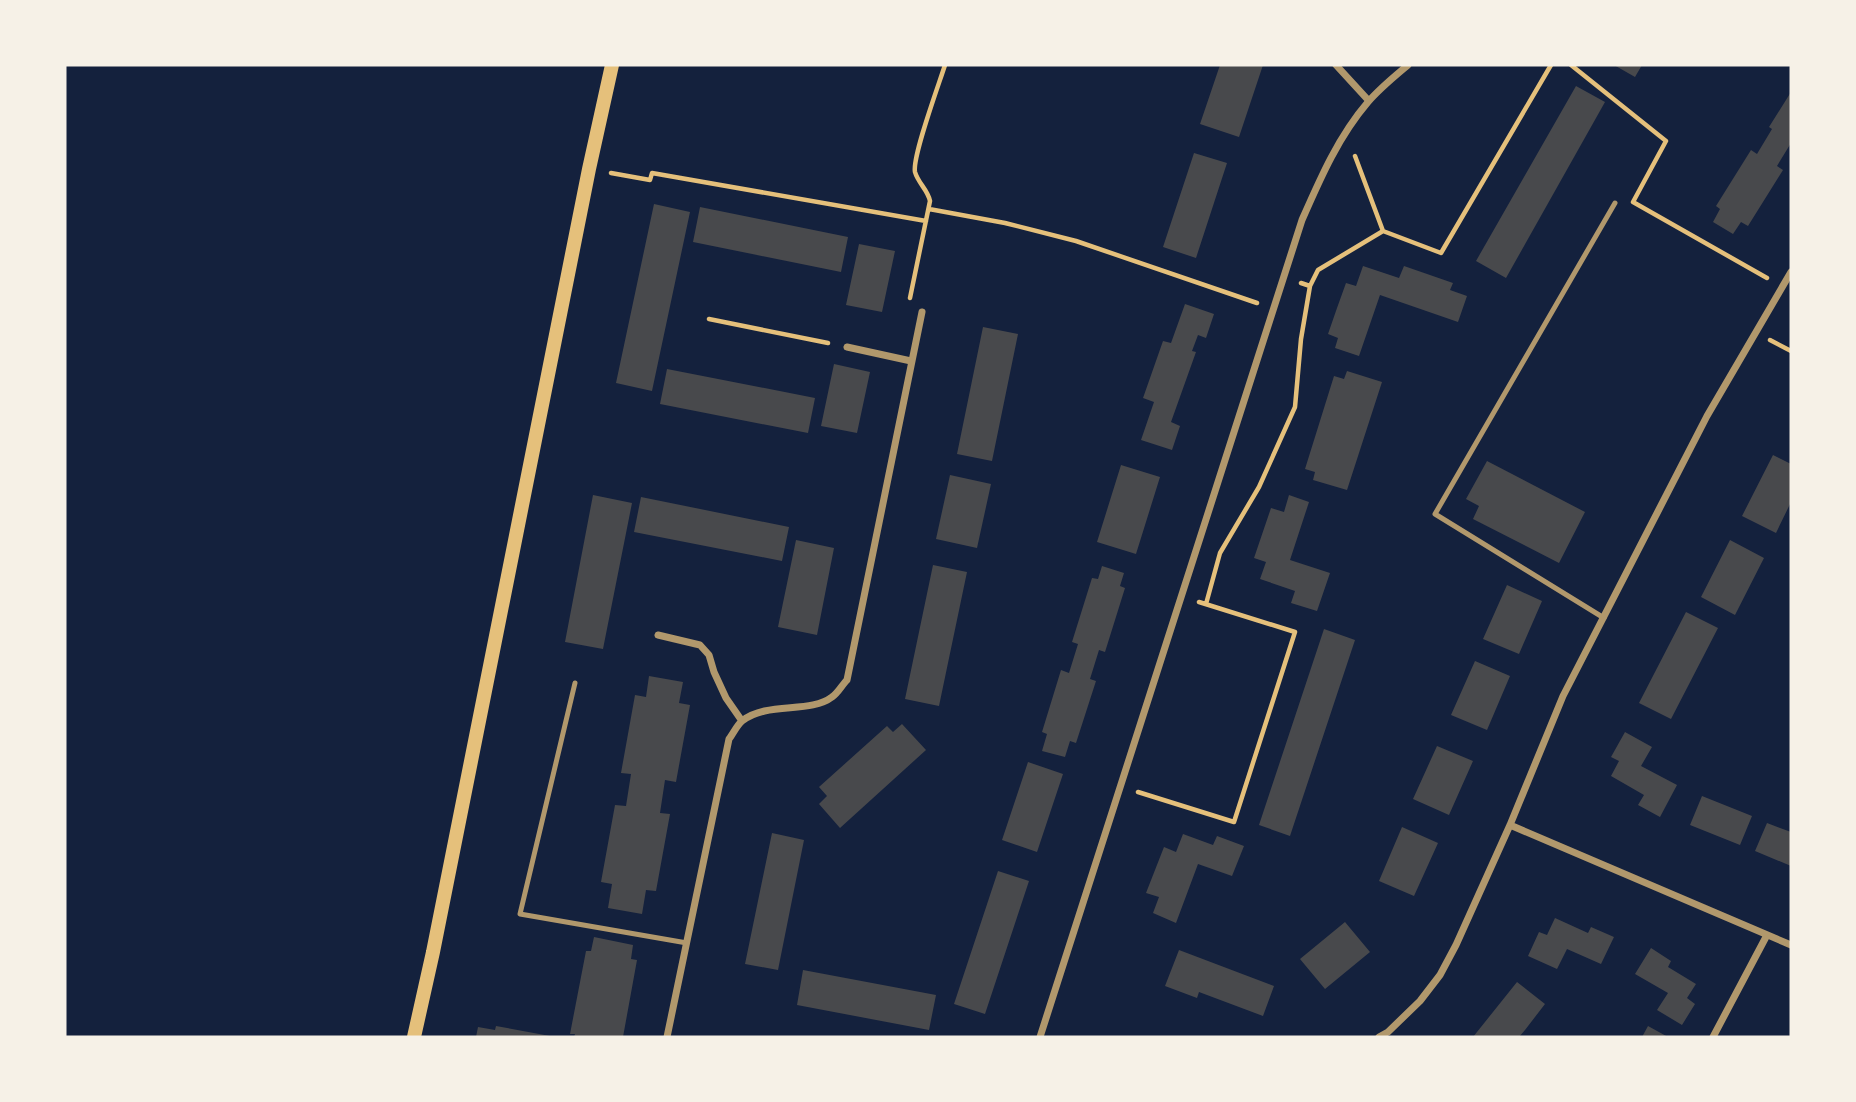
<svg xmlns="http://www.w3.org/2000/svg" width="1856" height="1102" viewBox="0 0 1856 1102" font-family="'PT Sans',sans-serif">
	<style>
		.building { fill: #48494c }
		.lines { fill: none; stroke-linecap: round; stroke-linejoin: round }
		.path { stroke: #e5c07b; stroke-width: 4.5 }
		.service { stroke: #b1986c; stroke-width: 5 }
		.minor { stroke: #b1986c; stroke-width: 7 }
		.secondary { stroke: #e5c07b; stroke-width: 14 }
	</style>
	<rect width="100%" height="100%" fill="#14213d"/>
	<!-- building -->
	<path class="building" d="M1220 65H1263L1239 137 1200 124Z
		M1614 65H1642L1635 77Z
		M1576 86 1605 102 1506 278 1476 261Z
		M1791 92V143L1777 166 1783 170 1748 226 1741 222 1733 234 1713 222 1720 209 1716 206 1751 150 1757 154 1772 129 1769 127Z
		M1194 153 1227 163 1196 258 1163 247Z
		M654 204 690 212 652 391 616 383Z
		M700 207 848 237 841 272 693 242Z
		M859 244 895 251 882 312 846 305Z
		M1363 266 1399 278 1404 266 1453 283 1450 290 1467 296 1458 322 1380 295 1359 356 1335 348 1338 338 1328 334 1337 308 1346 283 1356 286Z
		M1185 304 1214 314 1206 338 1198 335 1192 351 1196 352 1171 422 1180 426 1172 450 1141 440 1154 402 1143 398 1163 341 1171 343Z
		M983 327 1018 334 992 461 957 454Z
		M834 364 870 372 857 433 821 426Z
		M667 369 815 398 808 433 660 404Z
		M1347 371 1382 382 1347 490 1313 480 1315 472 1305 469 1334 376 1344 379Z
		M1773 455 1791 464V502L1776 533 1742 516Z
		M1487 461 1585 512 1559 563 1473 519 1479 506 1466 499Z
		M1121 465 1160 477 1136 554 1097 542Z
		M950 475 991 484 977 548 936 539Z
		M593 495 632 503 603 649 565 642Z
		M1289 495 1309 502 1290 560 1330 573 1317 611 1291 603 1295 591 1260 579 1266 562 1254 558 1271 508 1284 512Z
		M641 497 789 527 782 561 634 532Z
		M796 540 834 548 817 635 778 627Z
		M1730 540 1764 558 1735 615 1701 597Z
		M933 565 967 572 939 706 905 699Z
		M1102 566 1124 573 1120 586 1125 588 1105 652 1099 650 1090 679 1096 681 1076 743 1070 741 1065 757 1042 751 1047 734 1042 732 1061 670 1069 673 1078 644 1072 642 1092 578 1098 579Z
		M1507 585 1542 601 1519 654 1483 639Z
		M1686 612 1718 628 1671 719 1639 703Z
		M1324 629 1355 640 1290 836 1259 825Z
		M1475 661 1510 676 1487 730 1451 715Z
		M649 676 683 682 679 703 690 705 676 782 665 780 660 813 670 814 656 891 646 890 642 914 608 908 612 884 601 882 615 805 626 806 631 774 621 773 635 695 646 697Z
		M902 724 926 750 840 828 819 804 827 796 819 787 887 726 893 732Z
		M1625 732 1652 747 1641 766 1677 785 1660 817 1638 805 1644 795 1611 776 1619 761 1611 757Z
		M1437 746 1473 761 1449 815 1413 799Z
		M1028 762 1063 774 1037 852 1002 840Z
		M1702 796 1752 816 1740 845 1690 825Z
		M1767 823 1791 832V866L1755 851Z
		M1402 827 1438 843 1414 896 1379 881Z
		M772 833 804 840 778 970 745 964Z
		M1183 834 1213 845 1217 836 1244 846 1232 876 1198 864 1176 923 1153 913 1159 897 1146 893 1164 847 1176 852Z
		M998 871 1029 881 985 1014 954 1004Z
		M1555 918 1588 933 1591 927 1614 937 1601 964 1567 949 1557 969 1528 956 1539 932 1547 935Z
		M1345 922 1370 952 1325 989 1300 959Z
		M594 937 633 945 631 959 637 960 623 1037H574L575 1034H570L586 951H591Z
		M1651 948 1671 961 1668 967 1696 984 1687 998 1695 1004 1682 1025 1657 1010 1668 993 1635 974Z
		M1179 950 1274 986 1263 1016 1199 992 1197 998 1165 986Z
		M803 970 936 995 929 1030 797 1005Z
		M1517 982 1545 1004 1525 1030 1519 1037H1473Z
		M496 1026 550 1036V1037H476L478 1027 495 1030Z
		M1648 1026 1668 1037H1642Z"/>
	<g class="lines">
		<!-- path -->
		<path class="path" d="M1571 65 1666 141 1633 202 1767 278
			M1355 156 1383 231
			M611 173 650 180 652 173 926 221
			M929 209 1005 223 1076 241 1257 303
			M1301 283 1310 286 1318 270 1383 231 1441 253 1551 65
			M910 298 930 201C928 190 918 183 915 172 912 157 939 84 945 65
			M709 319 828 343
			M1770 340 1791 351
			M1206 604 1220 553 1259 487 1295 407 1301 339 1310 286
			M1138 792 1234 822 1295 632 1199 602"/>
		<!-- service -->
		<path class="service" d="M1604 618 1435 514 1615 203
			M575 683 520 914 687 943"/>
		<!-- minor -->
		<path class="minor" d="M1336 65 1369 101
			M847 347 911 361
			M658 635 700 645 709 655 714 672 726 698 742 721
			M1510 825 1791 945
			M667 1037 729 739C733 734 737 725 742 721 767 701 810 714 832 697 838 693 842 685 847 680L922 312
			M1040 1037 1302 220C1320 179 1338 137 1368 102 1380 88 1395 76 1408 65
			M1379 1037 1388 1032 1420 1001 1440 975 1456 945 1510 825 1563 696 1707 416 1791 272
			M1713 1037 1767 935"/>
		<!-- secondary -->
		<path class="secondary" d="M414 1037 433 952 589 169 612 65"/>
	</g>
	<!-- border -->
	<rect width="1856" height="1102" fill="none" stroke="#f6f1e7" stroke-width="133"/>
</svg>
